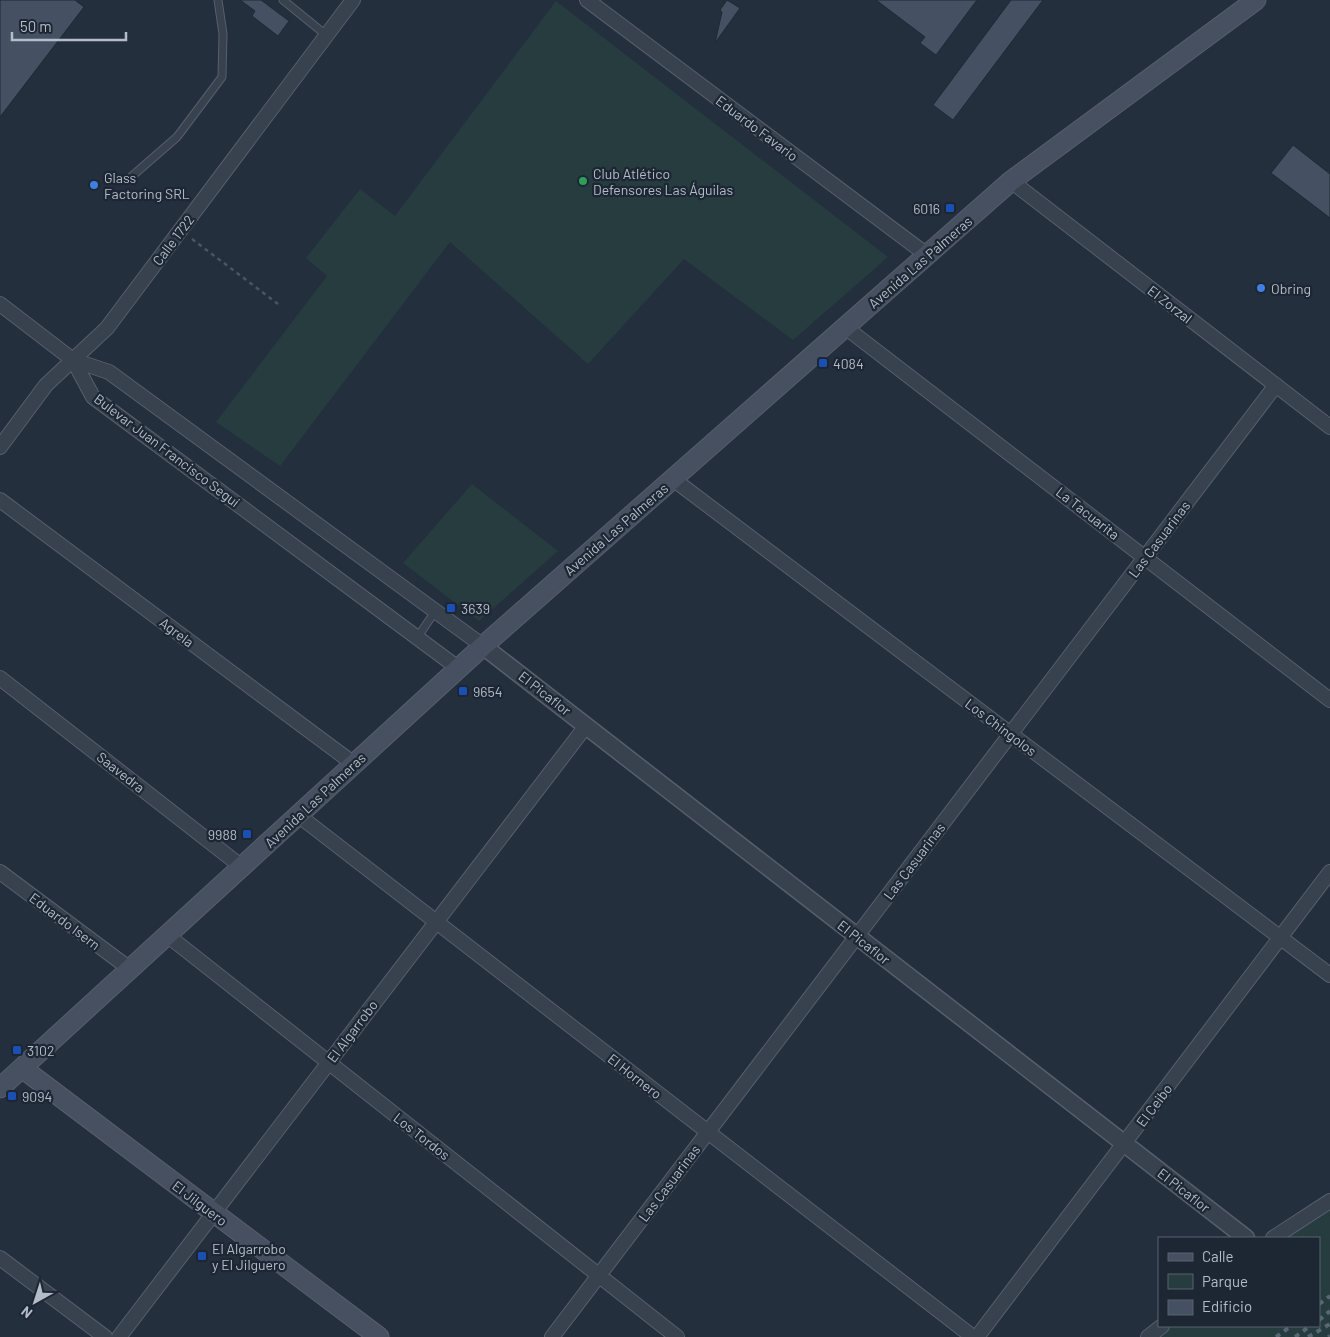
<svg xmlns="http://www.w3.org/2000/svg" width="1330" height="1337" viewBox="0 0 1330 1337" font-family="Barlow,sans-serif">
	<style>
		.green { fill: #263c3f }
		.building { fill: #455162; stroke: #1f2835 }
		.lines { fill: none; stroke-linecap: round; stroke-linejoin: round }
		.service-casing { stroke: #565f6c; stroke-width: 9 }
		.minor-casing { stroke: #565f6c; stroke-width: 16 }
		.tertiary-casing { stroke: #565f6c; stroke-width: 19 }
		.secondary-casing { stroke: #565f6c; stroke-width: 21 }
		.path { stroke: #44595c; stroke-width: 2.5; stroke-dasharray: 4 4; stroke-linecap: butt }
		.service { stroke: #38414e; stroke-width: 7 }
		.minor { stroke: #38414e; stroke-width: 14 }
		.tertiary { stroke: #38414e; stroke-width: 16 }
		.secondary { stroke: #465061; stroke-width: 19 }
		.rail { stroke: #5a6575; stroke-width: 4; stroke-dasharray: 5 5; stroke-linecap: butt }
		.leisure-dot { fill: #2e9e5b; stroke: #1d2633; stroke-width: 2 }
		.shop-dot { fill: #3f7fe0; stroke: #1d2633; stroke-width: 2 }
		.transit-dot { fill: #1a4fb4; stroke: #1d2633; stroke-width: 2 }
		.labels { text-anchor: middle; dominant-baseline: central; stroke-width: 4.5; stroke-linejoin: round; paint-order: stroke }
		.street-label { font-size: 14px; fill: #b4bcc9; stroke: #1d2633 }
		.poi-label { font-size: 14px; fill: #b4bcc9; stroke: #1d2633; text-anchor: start }
	</style>
	<rect width="100%" height="100%" fill="#242f3e"/>
	<!-- green -->
	<path class="green" d="M556 1 888 257 793 340 684 259 588 364 450 242 280 466 216 422 327 276 306 258 360 189 395 216Z
		M472 484 558 551 479 621 403 563Z
		M1330 1201V1337H1148L1162 1326H1319V1238H1273Z"/>
	<!-- building -->
	<path class="building" d="M0 0H75L84 7 0 117Z
		M240 0H261L289 21 278 36 252 16 255 11Z
		M727 0 740 8 715 43 722 12 720 10Z
		M876 0H977L936 55 920 43 925 37Z
		M1011 0H1043L953 120 933 105Z
		M1293 145 1330 174V218L1271 173Z"/>
	<g class="lines">
		<!-- service casing -->
		<g class="service-casing">
			<path id="service" d="M283 0 326 35
				M131 177 177 137 222 77 223 34 218 0
				M417 638 436 610"/>
		</g>
		<!-- minor casing -->
		<g class="minor-casing">
			<path id="minor" d="M587 0 927 255
				M1011 181 1330 427
				M0 304 73 360 109 372 483 646
				M845 327 1330 700
				M73 360 93 397 458 668
				M0 447 46 385 107 328 353 0
				M673 479 1330 975
				M0 500 354 764
				M0 678 242 867
				M298 815 973 1337
				M0 872 130 969
				M167 935 677 1337
				M1273 1238 1330 1201
				M0 1258 105 1337
				M119 1337 586 726
				M552 1337 1276 385
				M977 1337 1330 872
				M1148 1337 1162 1326"/>
		</g>
		<!-- tertiary casing -->
		<g class="tertiary-casing">
			<path id="tertiary" d="M483 646 1246 1238"/>
		</g>
		<!-- secondary casing -->
		<g class="secondary-casing">
			<path id="secondary" d="M22 1068 379 1337
				M0 1088 483 646 1011 181 1256 0"/>
		</g>
		<!-- path -->
		<path class="path" d="M192 239 278 304"/>
		<!-- service -->
		<use href="#service" class="service"/>
		<!-- minor -->
		<use href="#minor" class="minor"/>
		<!-- tertiary -->
		<use href="#tertiary" class="tertiary"/>
		<!-- secondary -->
		<use href="#secondary" class="secondary"/>
		<!-- rail -->
		<path class="rail" d="M1319 1304 1330 1296
			M1319 1320 1330 1311
			M1276 1337 1291 1326
			M1295 1337 1310 1326
			M1308 1337 1330 1324
			M1328 1337 1330 1336"/>
	</g>
	<!-- markers -->
	<circle class="leisure-dot" cx="583" cy="181" r="5"/>
	<g class="shop-dot">
		<circle cx="94" cy="185" r="5"/>
		<circle cx="1261" cy="288" r="5"/>
	</g>
	<g class="transit-dot">
		<rect x="945" y="203" width="10" height="10" rx="2.5"/>
		<rect x="818" y="358" width="10" height="10" rx="2.5"/>
		<rect x="446" y="603" width="10" height="10" rx="2.5"/>
		<rect x="458" y="686" width="10" height="10" rx="2.5"/>
		<rect x="242" y="829" width="10" height="10" rx="2.5"/>
		<rect x="12" y="1045" width="10" height="10" rx="2.5"/>
		<rect x="7" y="1091" width="10" height="10" rx="2.5"/>
		<rect x="197" y="1251" width="10" height="10" rx="2.5"/>
	</g>
	<g class="labels">
		<!-- street labels -->
		<g class="street-label">
			<text transform="translate(757 128) rotate(37)">Eduardo Favario</text>
			<text transform="translate(173 240) rotate(-53)">Calle 1722</text>
			<text transform="translate(920 262) rotate(-41)">Avenida Las Palmeras</text>
			<text transform="translate(1170 304) rotate(38)">El Zorzal</text>
			<text transform="translate(167 450) rotate(37)">Bulevar Juan Francisco Seguí</text>
			<text transform="translate(1088 513) rotate(38)">La Tacuarita</text>
			<text transform="translate(616 529) rotate(-41)">Avenida Las Palmeras</text>
			<text transform="translate(1159 539) rotate(-53)">Las Casuarinas</text>
			<text transform="translate(177 632) rotate(37)">Agrela</text>
			<text transform="translate(545 693) rotate(38)">El Picaflor</text>
			<text transform="translate(1001 727) rotate(37)">Los Chingolos</text>
			<text transform="translate(121 772) rotate(38)">Saavedra</text>
			<text transform="translate(315 800) rotate(-43)">Avenida Las Palmeras</text>
			<text transform="translate(914 861) rotate(-53)">Las Casuarinas</text>
			<text transform="translate(65 921) rotate(37)">Eduardo Isern</text>
			<text transform="translate(864 942) rotate(38)">El Picaflor</text>
			<text transform="translate(352 1031) rotate(-53)">El Algarrobo</text>
			<text transform="translate(635 1076) rotate(38)">El Hornero</text>
			<text transform="translate(1154 1105) rotate(-53)">El Ceibo</text>
			<text transform="translate(422 1136) rotate(38)">Los Tordos</text>
			<text transform="translate(669 1183) rotate(-53)">Las Casuarinas</text>
			<text transform="translate(1184 1190) rotate(38)">El Picaflor</text>
			<text transform="translate(200 1203) rotate(37)">El Jilguero</text>
		</g>
		<!-- poi labels -->
		<g class="poi-label">
			<text x="593" y="173">Club Atlético<tspan x="593" dy="16">Defensores Las Águilas</tspan></text>
			<text x="104" y="177">Glass<tspan x="104" dy="16">Factoring SRL</tspan></text>
			<text x="940" y="208" text-anchor="end">6016</text>
			<text x="1271" y="288">Obring</text>
			<text x="833" y="363">4084</text>
			<text x="461" y="608">3639</text>
			<text x="473" y="691">9654</text>
			<text x="237" y="834" text-anchor="end">9988</text>
			<text x="27" y="1050">3102</text>
			<text x="22" y="1096">9094</text>
			<text x="212" y="1248">El Algarrobo<tspan x="212" dy="16">y El Jilguero</tspan></text>
		</g>
	</g>
	<!-- legend -->
	<rect x="1158" y="1237" width="162" height="90" fill="#1d2633" stroke="#59626f"/>
	<rect x="1168" y="1253" width="25" height="8" fill="#465061" stroke="#59626f"/>
	<text x="1202" y="1262" font-size="15" fill="#b4bcc9">Calle</text>
	<rect x="1168" y="1274" width="25" height="15" fill="#263c3f" stroke="#59626f"/>
	<text x="1202" y="1287" font-size="15" fill="#b4bcc9">Parque</text>
	<rect x="1168" y="1300" width="25" height="15" fill="#455162" stroke="#59626f"/>
	<text x="1202" y="1312" font-size="15" fill="#b4bcc9">Edificio</text>
	<!-- north arrow -->
	<g transform="translate(35 1302) rotate(219)" stroke="#1d2633" stroke-width="4" paint-order="stroke">
	<path d="M0-4L9 19L0 12L-9 19Z" fill="#b4bcc9"/>
	<text y="-8" font-size="14" font-weight="bold" text-anchor="middle" fill="#b4bcc9">N</text>
	</g>
	<!-- scale -->
	<path d="M12 32v8h114v-8" fill="none" stroke="#b4bcc9" stroke-width="2.5"/>
	<text x="20" y="32" font-size="15" fill="#b4bcc9" stroke="#1d2633" stroke-width="4" paint-order="stroke">50 m</text>
</svg>
